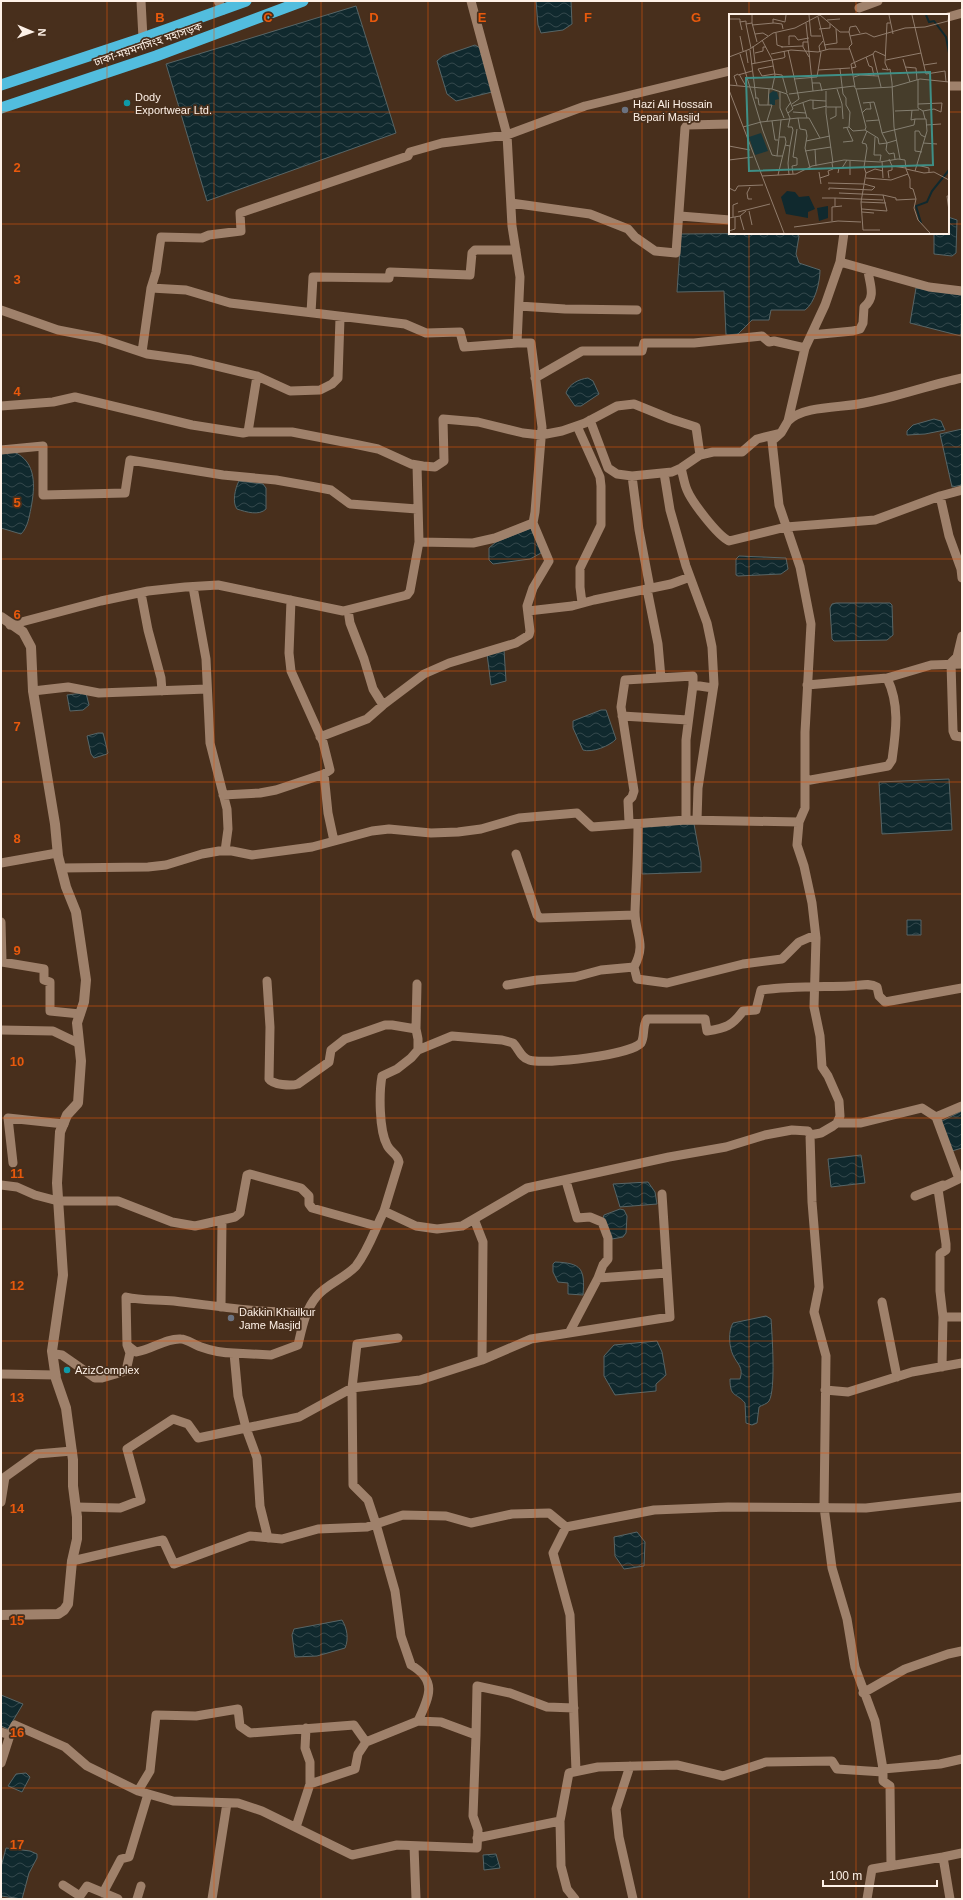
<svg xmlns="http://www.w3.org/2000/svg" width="963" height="1900" viewBox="0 0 963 1900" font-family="Arial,'Noto Sans Bengali',sans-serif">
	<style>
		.water { fill: url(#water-waves); stroke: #576566 }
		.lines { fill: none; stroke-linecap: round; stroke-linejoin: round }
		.minor { stroke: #9f816b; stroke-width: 9 }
		.tertiary { stroke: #9f816b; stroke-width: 10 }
		.trunk { stroke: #52bdde; stroke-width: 11 }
		.grid { fill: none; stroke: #e8590c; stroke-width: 1; stroke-opacity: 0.55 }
		.culture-dot { fill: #0f9aa8; stroke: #482f1c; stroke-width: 1.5 }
		.worship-dot { fill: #6b7280; stroke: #482f1c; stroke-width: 1.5 }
		.labels { text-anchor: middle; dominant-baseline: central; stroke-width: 3.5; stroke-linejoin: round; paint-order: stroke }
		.street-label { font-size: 11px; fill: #fef1e7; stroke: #482f1c }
		.poi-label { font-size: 11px; fill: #fef1e7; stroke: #482f1c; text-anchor: start }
		.inset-river { fill: none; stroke: #10292e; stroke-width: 2 }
		.inset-road { fill: none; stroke: #917d6d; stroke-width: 1 }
		.view { fill: #3f8f86; fill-opacity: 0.15; stroke: #3f8f86; stroke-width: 2 }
		.inset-edge { fill: none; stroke: #fef1e7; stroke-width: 2 }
		.grid-label { font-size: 13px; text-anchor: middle; font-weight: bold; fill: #e8590c; stroke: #482f1c; stroke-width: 3.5; stroke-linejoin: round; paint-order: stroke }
	</style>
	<defs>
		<pattern id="water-waves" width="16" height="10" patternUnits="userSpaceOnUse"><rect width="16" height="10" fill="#10292e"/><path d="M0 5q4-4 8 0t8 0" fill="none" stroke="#34484c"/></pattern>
	</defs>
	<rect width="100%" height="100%" fill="#482f1c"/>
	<!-- water -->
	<path class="water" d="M536 1H571L572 24 563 30 541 33 538 25Z
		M356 6 396 133 207 201 166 64Z
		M475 45 480 48 492 92 456 101 447 94 437 61 443 56Z
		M948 217 957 220 956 253 952 256 934 254V233H948Z
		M795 233 799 236 796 254 799 263 820 270C820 282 815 303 805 310H771L769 320H752L738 334 726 335 724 291 677 292 681 234Z
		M916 288 962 295 961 336 910 323Z
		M588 378 593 381 599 394 581 406H575L566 393C569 384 579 379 588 378Z
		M934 419 941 421 945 430 925 434 907 435V431L913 425Z
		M962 429V485L952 487 940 434Z
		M14 452C37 462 35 487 31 508 29 517 28 527 21 534L1 528V454Z
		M239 481 263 484 266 488V509C259 516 246 512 237 509 232 503 235 488 239 481Z
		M531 528 541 551V553L530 559 493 564 489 560V548L496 542Z
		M739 556 786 558 788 569 781 574 738 576 736 575V559Z
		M836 603H890L892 605 893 635 887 640 834 641 832 639 830 608 832 604Z
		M504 650 506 681 491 685 487 654Z
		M83 693H86L89 705 83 710 70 711 67 695Z
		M601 710H606L616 739C610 746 592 753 583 750L573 728V721Z
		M98 733H103L108 753 107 754 94 758 91 754 87 736Z
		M949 779 952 830 882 834 879 782Z
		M682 824H694L701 862V872L642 874V827Z
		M907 920H921V935H907Z
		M962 1111V1148L952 1151 940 1122Z
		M861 1155 865 1183 831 1187 828 1159Z
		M648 1182 655 1192 657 1204 620 1207 613 1184Z
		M620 1209 624 1210 627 1216 626 1233 623 1237 612 1239 602 1221 604 1215Z
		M555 1262C582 1263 585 1269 583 1295L568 1294V1283L558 1282 553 1272V1264Z
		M766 1316 771 1319C772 1333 776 1390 769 1401 767 1404 762 1405 759 1407L757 1423 752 1425 746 1423 745 1403C736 1392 730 1398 730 1379H740C744 1367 737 1364 733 1355 729 1347 728 1331 733 1323Z
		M657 1341 662 1352 666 1375 656 1384V1391L615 1395 604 1376V1356L614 1345Z
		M637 1532 645 1542 644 1566 624 1569 615 1556 614 1537Z
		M342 1620C347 1628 349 1639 345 1648L317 1656 295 1657 292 1635 294 1629Z
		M1 1695 23 1704 8 1729 1 1726Z
		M26 1773 30 1777 22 1792 8 1786 16 1774Z
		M6 1848 30 1851 37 1854V1858L29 1873 22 1899 1 1896V1867Z
		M496 1854 500 1868 484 1870 483 1855Z"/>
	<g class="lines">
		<!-- minor -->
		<path class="minor" d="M141 1 143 38
			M218 1 223 10
			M859 8 878 1
			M948 17 962 13
			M948 86H962
			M511 203 590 214 628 229 635 237 655 251 676 253 685 128 687 125 730 124
			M680 216 730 220
			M840 262 929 287 962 291
			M151 288 156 272 161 237 202 238 209 235 241 231 240 213 408 156 410 152 442 143 507 135 585 106 730 71
			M519 306 565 309 637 310
			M1 310 58 330 99 338 147 354 191 360 257 376 290 391 320 390 332 384 338 378 340 318
			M311 313 313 277 389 278 390 272 470 275 472 253 475 250H516
			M811 335 853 331 860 329 863 323 864 307C877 297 869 283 868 270
			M142 352 151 288 186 290 230 303 405 324 426 333 460 332 464 347 517 343
			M257 376 248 432H292L354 444 378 449 411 464 423 466 435 467 444 461 443 419 478 422 523 433 541 435 562 431 585 423 617 406 634 404 671 419 696 427 700 455
			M535 378 582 351H642L644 343H694L762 336 769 342 774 341 805 348
			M1 406 53 402 75 397 192 425 243 433 248 432
			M590 420 608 468 617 474 632 476 672 472 681 468 700 455 713 452H742L757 439 781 433 788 421 805 348 825 305 840 262 844 233
			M788 421C804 405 843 408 864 403 897 397 929 385 962 378
			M577 426 600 477 601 486V525L580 568V587L582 603
			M781 433 772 441 779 505 800 567 811 624 805 732V808L799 822 797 845 804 866 812 903 816 938 814 1007 820 1036 822 1067 828 1076 839 1101 840 1116 837 1123 833 1126 821 1133 810 1135
			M1 450 43 446V495L125 493 130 460 223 475 276 480 310 486 331 490 350 504 417 509
			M417 465 419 542
			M681 468C683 475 684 483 687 490 692 502 717 535 729 541L786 527 875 520 940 496 962 490
			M664 473 670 510 686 566 707 623 712 647 714 684 698 788 697 820
			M632 476 639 530 650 588
			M940 496 949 536 961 569 962 578
			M193 587 206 659 210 743 227 809 228 829 225 851
			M647 589 658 644 661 678
			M141 593 148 630 161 678 162 691
			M291 600 289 653 291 671 323 742 330 770 324 774 328 813 334 841
			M348 610 350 623 364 659 373 689 383 705
			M528 611 572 606 594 600 671 584 690 577
			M10 625 101 601 148 591 185 587 218 585 343 611 407 595 410 591 419 542 473 543 495 538 533 523 535 512 542 427 531 343H517L520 277 512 226 507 135 471 1
			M962 636 957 657 951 663 953 731 955 736 962 737
			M807 685 887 678 931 665 962 664
			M33 691 68 687 99 693 207 689
			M622 716 688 720
			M320 737 367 719 383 705 424 674 449 663 516 643 529 635 530 631 527 606 533 588 549 561 533 523
			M805 781 888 766 892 760C896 731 900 705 887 678
			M223 795 260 793 276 790 324 774
			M686 820V740L693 685
			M638 824 629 822 628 801 632 797 634 791 621 707 625 680 693 676V685L713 688
			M516 854 537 915 540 918 635 915
			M1 863 57 853
			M61 868 148 867 166 865 202 854 219 851H232L252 855 312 847 372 831 389 829 431 833 458 832 481 829 519 818 577 813 592 827 686 820 799 822
			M1 922 2 962 44 969V980L50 982V1011L80 1014
			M634 967C647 943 635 935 635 912 636 883 638 854 638 825
			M267 981 270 1027 269 1079C273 1085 291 1086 298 1084L329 1062 331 1050 345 1039 385 1025H392L416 1029
			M417 984 416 1029 418 1039V1050L411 1058 397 1069 382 1076C379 1093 379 1130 387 1145 390 1152 398 1154 399 1162L384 1211 416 1226 437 1229 462 1226 527 1188 669 1157 726 1147 765 1135 792 1130 808 1131 810 1135 812 1202 819 1287 814 1312 826 1356 824 1507 832 1568 847 1619 855 1667 875 1721 883 1769V1781L890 1786 891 1866
			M507 985 537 980 575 977 601 970 634 967 637 979 667 983 743 964 782 959 799 942 815 935
			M1 1030 53 1031 78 1043
			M418 1050 452 1036 502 1040 513 1043C519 1049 521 1058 529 1060 545 1065 631 1055 641 1043 645 1037 642 1026 647 1019H705L707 1031C726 1028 732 1026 743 1011L756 1010 761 990C791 986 820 987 850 986 859 986 869 982 877 987L879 996 885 1002 962 988
			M936 1117 959 1179 938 1189 946 1244V1250L940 1254V1291L943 1317 942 1367
			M837 1123H861L922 1108 936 1117 962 1106
			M13 1163 8 1118 64 1124
			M566 1181 577 1218 590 1217 602 1222 608 1238V1259L603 1265 598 1278 667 1273
			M1 1185 17 1187 35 1195 58 1201H118L172 1222 195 1226 235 1217 240 1213 247 1175 250 1174 301 1188 309 1196V1204L312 1208 376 1226
			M915 1196 943 1185
			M882 1302 897 1377
			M221 1307 222 1220
			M943 1317H962
			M569 1333 598 1278
			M398 1338 357 1344 352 1388 420 1380 482 1360 483 1242 474 1219
			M127 1345 136 1352C152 1350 165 1338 181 1339 187 1339 194 1345 201 1347 212 1351 223 1353 234 1353
			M52 1351 55 1354 62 1355 95 1378H102L126 1371 130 1353 127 1345 126 1297C142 1301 158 1299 174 1301 218 1306 264 1314 308 1312
			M482 1360 531 1339 670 1317 662 1194
			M1 1374 56 1375
			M825 1390 848 1392 912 1372 962 1363
			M1 1502 5 1477 37 1454 72 1451
			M76 1507 120 1508 141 1500 127 1449 173 1419 188 1424 198 1438 246 1428 238 1396 234 1353 271 1355 298 1345C302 1328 305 1310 317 1296 327 1284 345 1278 356 1266 369 1249 375 1229 384 1211
			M566 1527 553 1553 570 1615 576 1771
			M72 1561 163 1540 174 1564 250 1536 282 1539 318 1529 367 1527 403 1515 446 1516 471 1523 512 1514 549 1513 566 1527 654 1510 728 1507 866 1508 962 1497
			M863 1693 905 1669 948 1654 962 1651
			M306 1728 305 1748 310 1762V1784
			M1 1732 10 1735 15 1725 65 1747 87 1766 138 1791 173 1801 238 1803 262 1811 352 1855 397 1845 477 1848 478 1830 473 1816 476 1735 441 1722 418 1721C429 1697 438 1681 411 1665L401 1636 395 1591 376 1524 368 1500 353 1485 352 1388 299 1417 246 1428 257 1458 260 1506 268 1538
			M476 1735 477 1686 510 1693 547 1707 574 1708
			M366 1742 418 1721
			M1 1763 10 1735
			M630 1766 616 1809 619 1837 633 1899
			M883 1769 940 1764 962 1759
			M138 1791 150 1771 156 1715 196 1716 238 1709 240 1726 250 1733 354 1725 366 1742 358 1754 355 1769 310 1784 296 1827
			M560 1821 561 1866 567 1889 575 1899
			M477 1838 560 1821 569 1773 598 1767 677 1765 723 1776 766 1762 832 1761 837 1769 883 1772
			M414 1846 416 1899
			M63 1885 80 1896 87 1886 118 1899
			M103 1893 121 1859 129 1857 148 1794
			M137 1899 141 1886
			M212 1899 227 1803
			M867 1899 872 1869 943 1857
			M950 1899 943 1857 962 1853"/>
		<!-- tertiary -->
		<path class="tertiary" d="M1 617 23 632 31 647 33 691 55 824 58 856 66 887 76 912 86 980 84 1002 77 1023 81 1061 78 1103 67 1115 60 1132 57 1183 63 1275 52 1351 56 1379 66 1408 73 1460V1486L77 1517V1539L72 1561 68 1604 64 1610 58 1614 1 1615"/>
		<!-- trunk -->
		<path class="trunk" d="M1 85 143 38 246 1
			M1 108 156 56 303 1"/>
	</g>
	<!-- grid -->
	<path class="grid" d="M107 1V1899M214 1V1899M321 1V1899M428 1V1899M535 1V1899M642 1V1899M749 1V15M856 1V15M1 112H730M948 112H962M1 224H730M948 224H962M749 233V1899M856 233V1899M1 335H962M1 447H962M1 559H962M1 671H962M1 782H962M1 894H962M1 1006H962M1 1118H962M1 1229H962M1 1341H962M1 1453H962M1 1565H962M1 1676H962M1 1788H962"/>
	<!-- markers -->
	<g class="culture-dot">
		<circle cx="127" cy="103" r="4"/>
		<circle cx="67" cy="1370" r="4"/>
	</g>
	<g class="worship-dot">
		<circle cx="625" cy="110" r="4"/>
		<circle cx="231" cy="1318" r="4"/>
	</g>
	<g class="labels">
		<!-- street labels -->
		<g class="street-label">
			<text transform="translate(148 44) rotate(-19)">ঢাকা-ময়মনসিংহ মহাসড়ক</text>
		</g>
		<!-- poi labels -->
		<g class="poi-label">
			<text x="135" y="97">Dody<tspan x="135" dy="13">Exportwear Ltd.</tspan></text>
			<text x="633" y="104">Hazi Ali Hossain<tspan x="633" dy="13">Bepari Masjid</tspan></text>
			<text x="239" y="1312">Dakkin Khailkur<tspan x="239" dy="13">Jame Masjid</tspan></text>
			<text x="75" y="1370">AzizComplex</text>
		</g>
	</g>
	<!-- overview -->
	<g transform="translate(729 14)">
		<rect width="220" height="220" fill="#482f1c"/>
		<path d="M44 77 48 78 50 85 46 86V91H41L40 80ZM32 119 39 137 26 141 20 123ZM58 177 66 178 70 183 80 182 86 195 79 198V204L57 200 52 183ZM99 192V204L90 207 88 194Z" fill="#10292e"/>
		<path class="inset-river" d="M197 1 200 8 205 7 217 23 220 39M192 209 187 192 198 188 203 177 220 156"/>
		<path class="inset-road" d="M23 1V9L28 28M80 1 82 22H92M91 1 111 18H120L121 22 137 19 145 23 176 14 196 13 219 7 220 1M160 1 164 20M183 1 197 60 216 57 217 68M89 3 97 36M0 5H11V8M98 6 111 5M44 9V5L56 8 57 1M77 9 84 77M17 10 22 34M23 11 45 9 53 10 54 15M90 15 101 14V10M13 16 11 8 17 7V10L23 9M120 18 121 13 127 12 131 19M47 19 48 31 54 33M26 20 34 19 39 22M11 22 14 37M121 22 123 30 120 33 127 53 122 54M33 26 43 45 46 61 43 75M79 28H74V33L80 43M60 31V22H66L69 26 80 24M95 31 108 29 107 15M24 32 26 49M52 33 74 32M21 36 27 84M59 36 70 85 63 90M17 37 19 49M91 38 90 32 94 27M26 39 34 37V33H37M11 40 34 117 43 141 48 142M42 40 62 36 89 38 100 35H121M144 40 146 37 157 42M0 43 21 35 44 19 66 14 91 1M137 43 140 52 143 53 145 62M174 45 181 68M157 46 192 39M22 50 54 44 56 43 55 37M195 51 208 49M44 52 29 55 33 62 45 60M176 53 187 54 188 66M111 55 114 80 117 84V91L121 98 120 113M153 55 159 56 156 49 158 9H161M89 56 121 54M159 56 161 55 163 69 165 113 171 145M10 60 18 74M45 60 53 61 58 79M9 61 23 57M125 63 131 61 149 62M65 65 88 63 92 38M189 66V94L194 97 196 105M83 69H91L93 77M0 71 43 75 58 80 64 95 59 99M8 71 5 62 9 60M126 73 122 50 144 40 152 73M108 75 113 90 114 105M0 76 55 219M97 77V99L104 149M51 78V94L55 104M60 80 125 72 127 75 163 73 191 65 220 68M26 84H29L30 91H43L38 107M84 86V95L98 92M74 89 78 104M134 89 145 88 150 106M189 90 213 89 212 98 205 95 194 97M39 91 40 75M64 92 81 86 97 87M98 93H112M183 96 182 106 186 105M166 97 190 96M64 98 77 99M133 99 137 95H142L141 89M69 104H80L91 124M101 105 107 102V93M52 106 48 142H54M43 107 46 126H49M137 107 150 106 153 119M197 111 212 110M14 113 32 108 69 104 71 115 77 116 78 122 76 134 81 154M114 114 120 113 124 117 136 116 137 113 127 75M136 116 149 124 150 130 158 129 157 136 160 140 165 139 166 145M146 123 145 141H152L151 147M168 126 158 129 153 119 185 111 186 105H197L198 117 186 157M77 127 101 122M114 128 124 127 118 114M194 129 208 130M56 131 61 132 64 116 63 113H59L61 104 57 95 62 88M0 132 21 136M86 135 87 152M76 137 102 133M193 138 186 137V117H190L192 121 196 123M160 145 163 152 177 154M0 146 24 143M121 147V161M153 147 154 164M188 151 200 154V158M90 158 92 170M109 159 110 154H113L118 146M137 159 135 153 138 134 137 130 133 129 138 117M64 160 63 152 68 151V144L64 143 68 115M49 161 57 128 56 123H50M60 161 59 149 61 132M33 162 67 160 83 152 115 146 151 148 169 145 176 146 177 155 195 159 205 158 220 166M91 164 100 161 99 157 104 155 103 149M137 164 162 166 179 160M160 164 159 157 163 156V152M99 169 135 170 146 173 143 176 100 174V176M21 173 18 179 19 185H23M0 174 6 177 9 172 34 171M110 179 154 181 167 184V186L187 185 184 175 181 174V165L177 155M220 182H218L220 197M93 184H106M187 185 185 194 189 206 201 219M132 188 157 189M106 192V184L154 186M133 195 158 197 154 181M20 197 23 211M9 198 41 190M133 198 145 199M11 202 15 216M4 203V191L9 189M0 204 11 202 17 197M103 207V193L113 192M65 213 109 207 132 208M151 216H134L132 188 137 159 146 155 154 157M0 217 6 215V203"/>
		<path class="view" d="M201 58 204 151 20 157 17 64Z"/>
		<rect width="220" height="220" class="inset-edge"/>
	</g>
	<g class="grid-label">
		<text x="160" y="22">B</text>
		<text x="268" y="22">C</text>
		<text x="374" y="22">D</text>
		<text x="482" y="22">E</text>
		<text x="588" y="22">F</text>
		<text x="696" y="22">G</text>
		<text x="17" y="172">2</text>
		<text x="17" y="284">3</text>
		<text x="17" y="396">4</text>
		<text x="17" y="507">5</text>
		<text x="17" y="619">6</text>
		<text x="17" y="731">7</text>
		<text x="17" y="843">8</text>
		<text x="17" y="955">9</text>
		<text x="17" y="1066">10</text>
		<text x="17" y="1178">11</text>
		<text x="17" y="1290">12</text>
		<text x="17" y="1402">13</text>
		<text x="17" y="1513">14</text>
		<text x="17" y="1625">15</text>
		<text x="17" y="1737">16</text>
		<text x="17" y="1849">17</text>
	</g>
	<!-- border -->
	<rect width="963" height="1900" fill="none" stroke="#fef1e7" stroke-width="4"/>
	<!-- north arrow -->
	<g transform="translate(32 32) rotate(92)" stroke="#482f1c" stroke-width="3" paint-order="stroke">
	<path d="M0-3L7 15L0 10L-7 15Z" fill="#fef1e7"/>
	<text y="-6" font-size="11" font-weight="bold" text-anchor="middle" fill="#fef1e7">N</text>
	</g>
	<!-- scale -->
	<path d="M823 1880v6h114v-6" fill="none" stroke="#fef1e7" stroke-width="2"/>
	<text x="829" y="1880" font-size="12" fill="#fef1e7" stroke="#482f1c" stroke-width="3" paint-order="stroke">100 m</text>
</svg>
